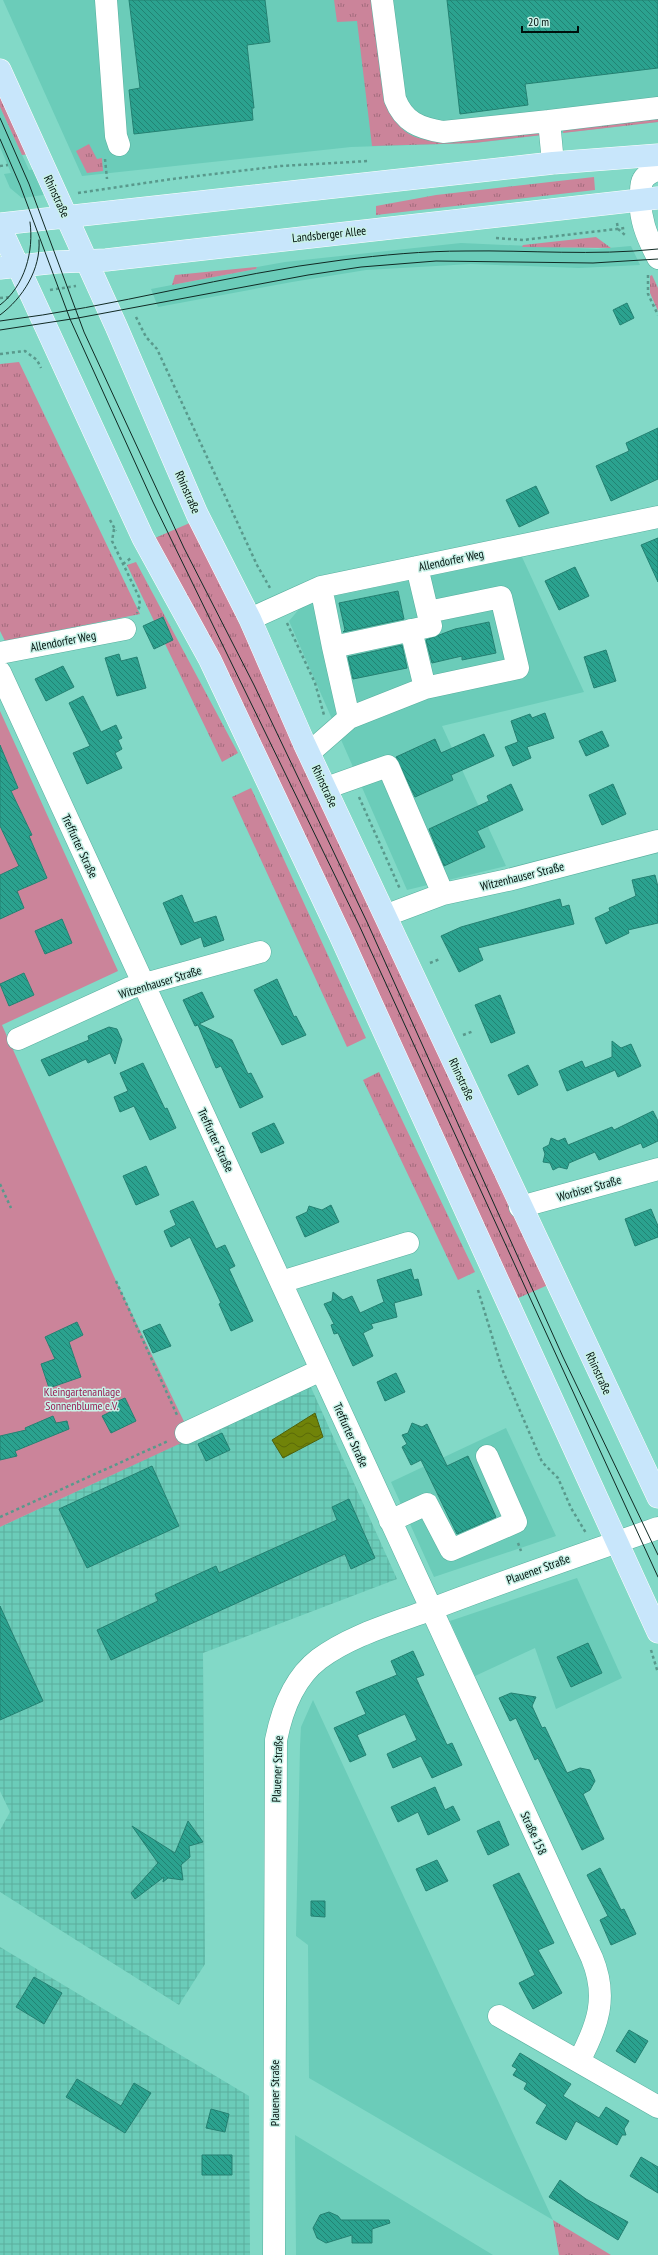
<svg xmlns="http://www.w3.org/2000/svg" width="658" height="2255" viewBox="0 0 658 2255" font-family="'PT Sans Narrow',sans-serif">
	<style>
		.built { fill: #6bccb9 }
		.industrial { fill: url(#industrial-grid) }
		.grass { fill: url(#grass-tufts) }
		.garden { fill: #cb849a }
		.water { fill: url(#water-waves); stroke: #4e610a }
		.building { fill: url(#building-back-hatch); stroke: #248172 }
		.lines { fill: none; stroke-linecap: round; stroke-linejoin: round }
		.minor-casing { stroke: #58af9e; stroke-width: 23 }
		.major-casing { stroke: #fff; stroke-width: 23 }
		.path { stroke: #59998c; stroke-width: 2.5; stroke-dasharray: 3 3; stroke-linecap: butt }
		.minor { stroke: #fff; stroke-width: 22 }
		.major { stroke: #c8e6fb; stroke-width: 22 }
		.tram { stroke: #102a24; stroke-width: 1 }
		.labels { text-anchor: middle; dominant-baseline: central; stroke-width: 3; stroke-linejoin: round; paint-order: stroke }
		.street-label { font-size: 12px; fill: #00110d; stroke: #c8f1e7 }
		.park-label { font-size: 12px; fill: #991f55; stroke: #c8f1e7 }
	</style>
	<defs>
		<pattern id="industrial-grid" width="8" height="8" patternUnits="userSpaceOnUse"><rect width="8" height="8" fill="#6bccb9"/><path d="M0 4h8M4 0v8" fill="none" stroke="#5bae9e"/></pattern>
		<pattern id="grass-tufts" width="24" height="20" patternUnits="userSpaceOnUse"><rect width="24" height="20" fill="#cb849a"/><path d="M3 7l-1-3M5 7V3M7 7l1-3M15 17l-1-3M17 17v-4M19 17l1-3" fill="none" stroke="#a26b7c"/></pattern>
		<pattern id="water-waves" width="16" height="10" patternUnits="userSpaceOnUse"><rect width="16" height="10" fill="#708309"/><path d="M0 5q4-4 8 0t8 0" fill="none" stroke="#5a6a08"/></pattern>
		<pattern id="building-back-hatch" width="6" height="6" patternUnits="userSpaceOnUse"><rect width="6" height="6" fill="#2ba28f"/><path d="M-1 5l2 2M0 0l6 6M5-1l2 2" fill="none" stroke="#228373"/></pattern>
	</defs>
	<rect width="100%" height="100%" fill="#82d9c7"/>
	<!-- built -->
	<path class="built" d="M3 0H658V122L474 143 351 147 82 176Z
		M0 107 29 170 37 169 45 192 43 195 22 198 10 188 4 174 11 173 0 147Z
		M461 243 597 249 631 246 640 265 579 268 471 264 366 270 292 282 158 307 151 289 256 269 257 267 285 262Z
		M522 557 584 692 442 726 506 866 407 890 289 621 300 608 311 601Z
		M506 1428 556 1536 434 1577 391 1482Z
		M577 1578 622 1678 556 1709 535 1648 475 1676 450 1621Z
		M313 1700 553 2220 309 2078 308 1945 296 1936 300 1747 301 1727Z
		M295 2135 493 2255H296Z"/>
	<!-- industrial -->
	<path class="industrial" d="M309 1383 397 1579 203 1653 205 1964 179 2005 0 1892V1830L10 1812 0 1791V1527Z
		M0 1947 249 2096 250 2255H0Z"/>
	<!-- grass -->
	<path class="grass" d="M334 0H375L390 113C398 127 409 138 425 139L539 129 542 135 474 143 372 146 357 21 337 22Z
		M0 89 31 154 22 155 0 107Z
		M658 113V122L563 133 564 124Z
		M89 144 97 159 102 158 103 171 87 173 76 151Z
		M594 177 595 190 376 215V206L436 195Z
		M596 237 611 248 522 247 523 245Z
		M257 267 256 269 172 285 175 275Z
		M652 275 658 288V311L650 293V276Z
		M19 362 140 614 5 641 0 631V364Z
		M192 522 548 1285 516 1299 155 538Z
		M136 562 238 753 222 762 127 565Z
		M251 788 366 1038 347 1047 232 797Z
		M379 1072 475 1272 458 1280 363 1080Z
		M553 2220 611 2255H559Z"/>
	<!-- garden -->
	<path class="garden" d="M0 711 118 971 2 1025 116 1281 192 1438 0 1527Z"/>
	<!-- water -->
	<path class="water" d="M315 1413 323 1437 283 1458 272 1440Z"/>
	<!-- building -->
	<path class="building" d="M129 0H265L270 42 247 45 254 108H252L253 120 134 134 129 90 140 88Z
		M447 0H658V68L525 84 528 105 460 114Z
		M627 303 634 318 620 325 613 310Z
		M658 428V479L611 501 596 466 629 451 626 443Z
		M536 486 549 513 519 527 506 500Z
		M658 538V582L641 545Z
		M575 567 589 596 559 610 545 581Z
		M398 591 404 619 343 632 345 630 339 603Z
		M163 617 173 640 154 649 143 626Z
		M489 622 496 653 462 660V656L432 663 426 640 455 629Z
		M402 645 407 668 353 679 348 657Z
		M606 650 616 681 594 688 584 657Z
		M119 654 121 661 137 657 146 688 117 696 105 658Z
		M63 666 74 687 46 701 35 679Z
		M83 696 101 732 116 725 122 738 118 740 122 749 115 753 122 768 87 784 73 753 90 746 69 703Z
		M545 713 554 738 527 747 531 758 513 766 505 747 518 742 511 721 530 714 532 718Z
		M602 731 609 746 586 756 579 741Z
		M484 734 494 756 451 775 453 780 415 797 396 757 435 739 441 753Z
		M0 745 18 788 11 791 32 835 29 836 47 878 17 891 24 908 0 919V875L19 866 0 826Z
		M511 784 523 810 477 831 485 847 444 866 429 829 489 801 487 796Z
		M613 784 626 814 602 825 589 795Z
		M655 875 658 887V923L628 930 629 933 606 944 595 918 610 911 609 908 636 896 632 880Z
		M182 895 194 923 216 916 224 940 204 947 201 937 181 945 163 903Z
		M560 899 562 907 569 905 574 924 478 948 483 960 459 972 441 936 461 927Z
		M62 919 72 943 45 954 35 931Z
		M24 973 34 995 9 1006 0 984Z
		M277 979 294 1017 296 1016 306 1035 282 1045 254 990Z
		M202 992 214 1017 199 1024 232 1040 248 1074 251 1073 263 1097 240 1108 221 1066 216 1068 198 1025 195 1026 183 1000Z
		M500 995 515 1033 491 1043 475 1005Z
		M109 1027 117 1029 122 1040 115 1064 110 1053 88 1063 86 1059 49 1076 41 1060 89 1040 88 1036Z
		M612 1041 621 1048 631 1044 641 1066 618 1077 615 1070 567 1091 559 1071 582 1061 585 1068 612 1057Z
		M143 1063 165 1109 167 1108 176 1128 150 1140 134 1106 120 1112 114 1097 128 1091 120 1073Z
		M528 1065 538 1085 518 1095 508 1075Z
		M653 1111 658 1121V1141L643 1148 641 1143 599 1160 595 1152 569 1163 567 1169 559 1167 553 1170 550 1163 543 1162 545 1154 543 1148 549 1145 551 1138 558 1141 565 1138 568 1145 612 1127 614 1130Z
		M274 1123 284 1143 261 1153 252 1133Z
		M146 1166 159 1195 136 1205 123 1176Z
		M193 1201 216 1249 225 1245 235 1266 229 1269 253 1321 231 1331 219 1304 221 1303 190 1237 171 1247 164 1231 176 1225 170 1211Z
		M331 1205 339 1222 305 1237 296 1217 307 1212 309 1206 322 1210Z
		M651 1209 658 1226V1237L635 1246 625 1219Z
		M411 1269 414 1280 418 1279 422 1295 394 1303 397 1317 371 1324 373 1328 363 1333 373 1356 353 1366 338 1333 334 1334 331 1325 334 1324 324 1304 332 1301 333 1292 343 1300 352 1296 360 1313 384 1302 377 1280Z
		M77 1322 83 1335 69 1342 81 1377 49 1388 41 1364 55 1359 45 1337Z
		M160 1324 171 1346 153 1353 143 1331Z
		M396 1373 405 1392 385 1401 377 1382Z
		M125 1398 136 1421 111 1433 102 1416 114 1410 111 1404Z
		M53 1416 56 1423 67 1421 69 1429 15 1451 17 1456 0 1460V1436L26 1430 25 1428Z
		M412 1423 422 1427 427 1424 447 1466 468 1456 496 1517 457 1534 421 1460 411 1465 402 1447 407 1444 402 1435 408 1433Z
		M222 1433 230 1450 206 1461 198 1444Z
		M152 1466 179 1526 87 1568 59 1509Z
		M349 1499 375 1558 351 1569 345 1554 111 1660 97 1630 158 1601 155 1594 216 1566 219 1573 337 1520 332 1507Z
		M0 1606 43 1701 0 1720Z
		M588 1643 602 1673 571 1687 557 1657Z
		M413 1651 424 1675 416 1678 447 1745 452 1743 462 1765 432 1778 421 1756 393 1768 387 1754 417 1740 405 1714 357 1735 366 1755 350 1762 334 1728 366 1714 356 1692 397 1675 391 1661Z
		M511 1693 536 1697 532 1706 542 1728 545 1727 567 1773 580 1768 590 1770 595 1781 590 1790 583 1794 604 1839 582 1850 538 1758 535 1760 516 1718 510 1721 499 1698Z
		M435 1787 445 1810 453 1806 460 1820 428 1835 418 1812 398 1822 391 1807Z
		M188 1821 203 1842 189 1846 190 1857 181 1865 183 1880 168 1878 163 1882 164 1877 135 1899 131 1893 158 1863 132 1826 175 1853Z
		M499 1821 509 1845 488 1855 477 1831Z
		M437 1860 448 1881 426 1891 416 1869Z
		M600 1868 621 1910 624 1909 636 1934 611 1945 600 1920 608 1916 587 1875Z
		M519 1873 554 1943 538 1950 562 1993 533 2009 519 1983 535 1975 493 1885Z
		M311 1901H325V1917L311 1916Z
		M34 1977 62 1993 44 2024 16 2007Z
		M629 2030 648 2041 635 2063 616 2051Z
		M520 2053 571 2084 563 2096 599 2118 606 2107 629 2121 624 2129 626 2135H622L617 2145 576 2121 566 2140 536 2123 547 2105 524 2089 527 2083 513 2075 517 2069 512 2066Z
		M77 2079 121 2106 134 2083 151 2093 125 2133 66 2097Z
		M211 2109 229 2114 225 2132 206 2128Z
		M202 2155H232V2175H202Z
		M641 2157 658 2167V2193L630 2176Z
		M560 2180 586 2199 628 2222 618 2240 549 2197Z
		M329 2212 338 2216 341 2220H389L390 2223 372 2229V2243H352V2235L326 2243 317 2238 313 2228 320 2215Z"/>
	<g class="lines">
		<!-- minor casing -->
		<g class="minor-casing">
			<path id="minor" d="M106 0 116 136 119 145
				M382 0 395 99C404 122 419 128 443 132L549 121
				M553 163 549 121 658 108
				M658 169C653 172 646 174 643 180 641 183 641 188 641 192 638 217 647 237 658 258
				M321 587 333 647 431 626 417 567
				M250 619 321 587 658 517
				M411 630 425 688
				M333 647 349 718
				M0 653 125 629
				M0 672 592 1958C608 1997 598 2025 579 2061
				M309 753 349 718 425 688 518 668 501 597 428 612
				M326 788 388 766 443 894
				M387 915 443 894 508 880 658 841
				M18 1039 130 988 260 952
				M520 1207 658 1169
				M281 1282 408 1243
				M186 1433 321 1370
				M390 1521 427 1504 451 1550 516 1522 487 1456
				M499 2016 658 2107
				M274 2255 276 1740C282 1710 294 1678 319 1659 350 1636 389 1625 424 1612 501 1582 580 1555 658 1528"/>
		</g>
		<!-- major casing -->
		<g class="major-casing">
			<path id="major" d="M0 70 116 326 197 514 250 619 304 743 658 1497
				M0 224 553 163 658 155
				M0 227 143 538 210 660 340 935 658 1632
				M0 268 57 262 106 260 658 198"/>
		</g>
		<!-- path -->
		<path class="path" d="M105 159 107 179
			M0 166 8 165
			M78 193 172 179 281 166 369 161
			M617 223 618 229 625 235
			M496 238 523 240 625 228
			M648 275V294L658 315
			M50 290 76 286
			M0 298 11 297
			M136 317 146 337 157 349 257 565 270 588
			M0 354 25 351 37 360 41 368
			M110 520 116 531
			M114 529 112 541 139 597 140 605 137 613
			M123 564 131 558
			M287 623 315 683 324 715
			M359 797 400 889
			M430 963 440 959
			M463 1035 474 1031
			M0 1184 11 1208
			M116 1281 177 1415
			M478 1290 502 1369 542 1462 558 1478 571 1508 586 1533
			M0 1517 168 1441
			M518 1543 521 1551
			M651 1650 658 1673"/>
		<!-- minor -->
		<use href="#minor" class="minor"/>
		<!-- major -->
		<use href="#major" class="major"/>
		<!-- tram -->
		<path class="tram" d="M0 118 29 184 84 332 184 548 254 685 367 922 563 1357 658 1555
			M0 139 20 185 70 319 153 502 359 925 658 1577
			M0 305C25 286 34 251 30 222
			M0 315C23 298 41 269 39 240
			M0 321C115 307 227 274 342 260 382 255 424 251 465 251 529 250 593 256 658 249
			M0 330 78 318 308 275 361 267 436 261 593 263 658 259"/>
	</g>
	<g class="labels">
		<!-- street labels -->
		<g class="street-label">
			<text transform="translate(57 196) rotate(65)">Rhinstraße</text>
			<text transform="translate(329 234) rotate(-6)">Landsberger Allee</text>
			<text transform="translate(188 492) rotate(66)">Rhinstraße</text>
			<text transform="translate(451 560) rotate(-12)">Allendorfer Weg</text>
			<text transform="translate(63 641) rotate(-11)">Allendorfer Weg</text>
			<text transform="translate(325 786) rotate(65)">Rhinstraße</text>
			<text transform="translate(80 846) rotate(65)">Treffurter Straße</text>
			<text transform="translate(522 876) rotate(-14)">Witzenhauser Straße</text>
			<text transform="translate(160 982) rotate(-17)">Witzenhauser Straße</text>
			<text transform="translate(462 1079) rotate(65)">Rhinstraße</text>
			<text transform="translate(216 1140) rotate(65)">Treffurter Straße</text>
			<text transform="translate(589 1188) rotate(-16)">Worbiser Straße</text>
			<text transform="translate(599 1373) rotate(65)">Rhinstraße</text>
			<text transform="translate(351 1435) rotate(66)">Treffurter Straße</text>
			<text transform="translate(538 1569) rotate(-20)">Plauener Straße</text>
			<text transform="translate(277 1769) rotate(-88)">Plauener Straße</text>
			<text transform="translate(534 1833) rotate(65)">Straße 158</text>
			<text transform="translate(274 2093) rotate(-90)">Plauener Straße</text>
		</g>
		<!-- park labels -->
		<g class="park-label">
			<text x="82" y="1391">Kleingartenanlage<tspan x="82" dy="14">Sonnenblume e.V.</tspan></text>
		</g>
	</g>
	<!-- scale -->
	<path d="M522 26v6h56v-6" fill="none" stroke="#00110d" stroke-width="2"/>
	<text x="528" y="26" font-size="12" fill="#00110d" stroke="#c8f1e7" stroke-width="3" paint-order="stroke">20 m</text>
</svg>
